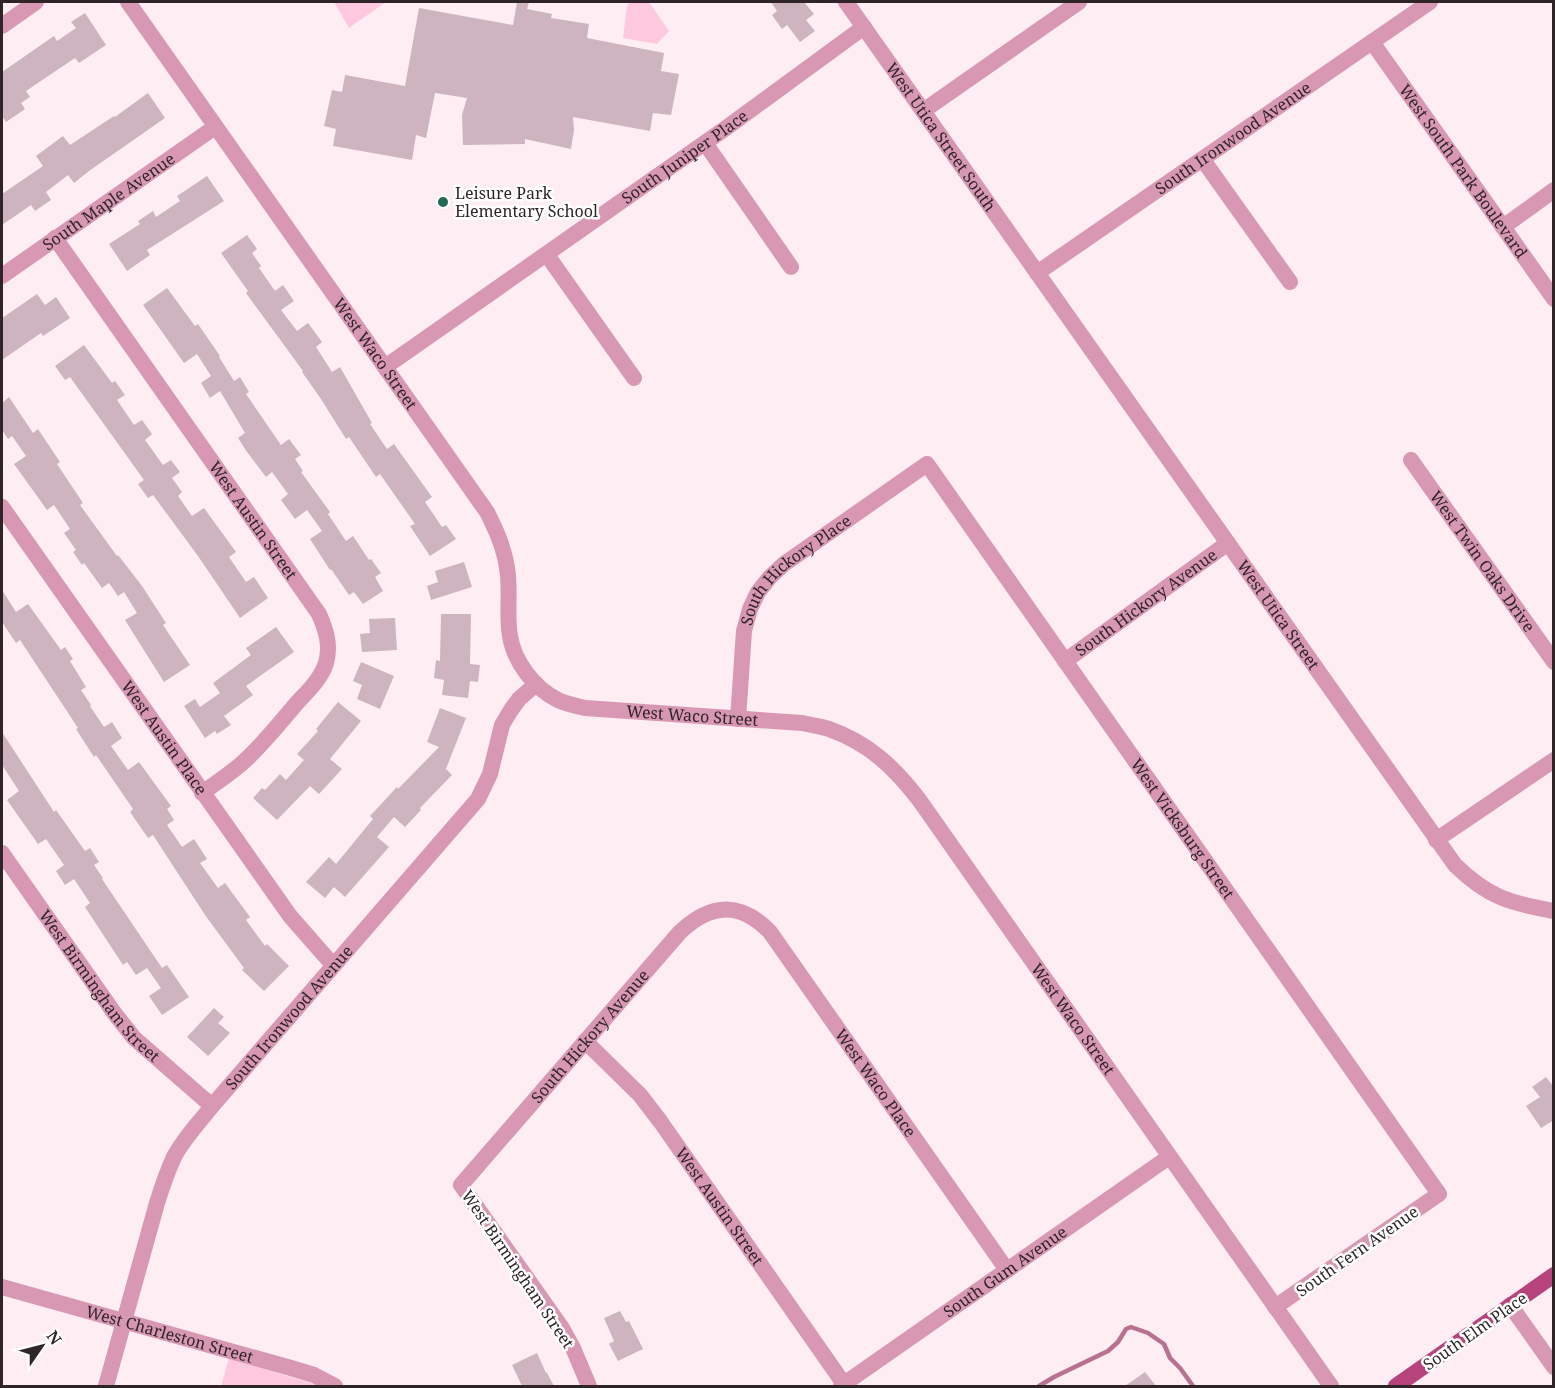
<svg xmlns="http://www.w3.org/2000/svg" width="1555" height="1388" viewBox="0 0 1555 1388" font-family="'Noto Serif',serif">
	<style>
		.green { fill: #fec9de }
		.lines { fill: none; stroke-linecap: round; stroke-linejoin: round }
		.stream { stroke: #b97190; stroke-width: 4.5 }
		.building { fill: #ceb4be }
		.minor { stroke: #d897b2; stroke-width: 16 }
		.primary { stroke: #b7437c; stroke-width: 16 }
		.poi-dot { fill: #266756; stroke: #fff; stroke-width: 2 }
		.labels { text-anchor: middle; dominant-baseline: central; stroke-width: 5; stroke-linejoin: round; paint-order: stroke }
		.street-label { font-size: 16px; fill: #2f2528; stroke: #fff }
		.poi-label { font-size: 16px; fill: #2f2528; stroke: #fff; text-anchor: start }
	</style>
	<rect width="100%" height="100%" fill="#feedf3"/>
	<!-- green -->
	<path class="green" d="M334 2H386L349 28Z
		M630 2H649L669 31 657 44 623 38 627 6Z
		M229 1358 304 1381 319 1386H221Z"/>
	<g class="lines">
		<!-- stream -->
		<path class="stream" d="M1039 1386 1054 1377 1108 1351 1118 1342 1126 1329 1131 1327 1148 1333 1164 1344 1170 1358 1180 1368 1193 1386"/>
	</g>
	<!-- building -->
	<path class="building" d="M517 2H529L527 9 552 14 551 18 589 24 587 38 664 53 661 71 679 74 671 115 653 113 650 131 573 117 574 130 571 149 525 139V144L463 145 462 115 467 98 435 93 426 138 416 135 412 160 333 146 336 129 324 126 332 90 342 92 345 75 405 86 419 8 513 25Z
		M771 2H804L814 14 806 20 815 31 800 42 787 25 782 29 772 15 777 11Z
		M85 13 106 45 79 63 75 58 26 91 30 97 21 103 25 109 6 122 2 116V72L54 36 57 41 76 28 71 22Z
		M148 93 165 118 89 171 74 183 68 175 46 192 51 200 35 211 31 205 2 225V194L43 166 36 156 63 136 70 145 114 116 115 117Z
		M207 176 224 201 147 250 150 255 127 271 109 244 140 224 138 221 153 211 156 217 180 201 177 196Z
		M247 235 257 249 252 253 261 266 259 268 275 291 283 285 294 301 281 310 297 331 308 323 322 342 316 347 332 372 340 367 372 423 370 424 387 449 394 444 432 497 425 502 442 527 446 525 456 539 430 556 410 526 415 524 380 474 376 477 349 437 346 439 321 399 302 372 303 371 246 293 248 291 221 253Z
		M167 288 195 326 198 324 220 356 219 357 234 381 240 377 249 392 246 394 281 445 289 439 301 455 295 459 303 471 301 472 330 512 328 514 346 541 353 536 369 560 371 559 381 573 375 577 383 591 363 604 354 592 349 595 331 569 330 570 310 539 322 531 307 510 295 519 281 500 288 494 272 472 266 477 247 452 238 438 245 433 220 391 210 398 201 383 211 376 197 354 184 363 143 305Z
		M37 294 45 305 56 297 70 318 43 336 41 333 2 360V318Z
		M84 345 112 383 115 381 125 395 117 400 134 425 142 420 152 434 145 440 163 465 171 460 180 472 172 478 182 492 178 496 192 516 204 508 236 552 229 557 246 582 254 577 268 598 240 618 198 556 153 495 148 498 138 484 144 480 70 377 65 380 55 366Z
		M9 397 33 433 38 429 60 462 57 464 83 503 80 505 117 556 118 555 142 586 166 623 163 625 190 665 164 682 125 620 137 613 124 592 118 596 109 583 102 588 84 563 82 565 73 552 76 550 64 533 70 529 54 505 47 510 14 464 26 456 12 436 8 439 2 430V403Z
		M464 562 472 587 431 600 427 586 438 582 435 571Z
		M2 590 16 612 28 604 61 650 65 647 73 659 70 661 86 687 81 690 91 705 90 706 104 727 112 722 122 738 111 746 128 770 139 762 171 806 167 809 174 820 167 825 182 847 194 839 207 859 200 863 218 888 225 883 250 917 246 920 265 946 267 944 289 966 264 991 242 970 244 968 205 915 153 835 148 838 130 812 133 809 96 755 94 757 76 729 78 728 20 640 16 643 2 622Z
		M441 614H471L470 664 480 665 478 682 470 681 468 698 442 695 444 680 434 678 436 660 440 661Z
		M395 618 397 650 362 652 360 634 370 633 369 619Z
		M276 627 294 652 246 686 253 695 224 716 231 725 217 734 215 731 205 738 184 706 195 699 200 707 220 693 213 683 251 655 246 648Z
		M361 662 394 676 380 709 357 699 362 685 353 681Z
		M338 702 361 721 330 759 342 769 319 794 310 786 277 820 253 798 262 788 265 790 280 774 286 780 304 760 297 754 318 731 316 729Z
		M440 708 466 718 446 769 452 775 420 808 421 810 405 827 394 817 377 837 389 847 345 897 334 887 325 898 306 882 329 857 336 864 373 819 370 816 397 787 398 789 439 747 427 742Z
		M2 732 54 812 56 810 85 851 90 848 99 862 94 865 103 878 102 879 162 968 167 965 189 997 162 1015 149 996 161 988 147 968 136 975 127 962 123 965 85 907 90 903 74 879 65 885 56 871 64 865 46 839 38 844 7 800 19 791 2 765Z
		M214 1008 224 1017 218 1023 230 1033 208 1056 187 1037Z
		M1546 1077 1554 1087V1120L1541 1128 1526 1106 1540 1097 1532 1087Z
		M620 1311 626 1322 629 1321 643 1349 618 1361 609 1344 614 1341 604 1318Z
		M537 1353 546 1373H547L554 1386H522L512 1365Z
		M1145 1372 1156 1386H1125Z"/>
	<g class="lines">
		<!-- minor -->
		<g class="minor">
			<path id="s1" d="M128 2 487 512C496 530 504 547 507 568 511 590 506 614 510 636 514 662 535 689 558 700 566 704 576 706 585 708L802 723C811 725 821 726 829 729 869 743 895 768 920 801L1331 1386"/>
			<path id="s2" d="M846 2 1455 865C1488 897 1509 903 1554 911"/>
			<path d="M2 26 36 2"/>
			<path id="s3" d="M1372 42 1554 299"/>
			<path d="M923 111 1079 2"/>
			<path d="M705 143 791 267"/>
			<path d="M1203 160 1290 282"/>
			<path d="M1503 227 1554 190"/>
			<path id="s4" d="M55 238 319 614C326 630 331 645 326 663 321 679 307 692 296 704 278 725 261 747 240 765 228 775 215 784 202 793"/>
			<path d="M547 255 634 378"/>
			<path id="s5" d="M1037 273 1430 2"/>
			<path id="s6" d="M2 276 215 127"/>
			<path id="s7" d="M385 367 726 128 864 27"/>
			<path id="s8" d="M1411 460 1554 662"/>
			<path id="s9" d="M2 507 290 916 333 965"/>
			<path id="s10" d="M1065 661 1228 543"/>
			<path id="s11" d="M738 719 744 631 750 609 758 592 770 577 784 564 927 464 1439 1194 1275 1307"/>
			<path d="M1436 840 1554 760"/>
			<path id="s12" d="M2 853 115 1014 134 1038 212 1106"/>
			<path id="s13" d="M585 1041 640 1095 660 1121 844 1384"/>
			<path id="s14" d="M2 1287 291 1368 314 1375 335 1386"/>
			<path d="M1510 1305 1554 1367"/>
			<path id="s15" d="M106 1386 157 1203C162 1187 167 1172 174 1157 184 1138 199 1123 212 1106L478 799 490 774 502 725 511 710 519 699 536 684"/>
			<path id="s16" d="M589 1386 573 1348 562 1328 461 1185 680 932C711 903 740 901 770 932L1007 1270"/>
			<path id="s17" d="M841 1386 1169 1157"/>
		</g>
		<!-- primary -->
		<path class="primary" d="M1396 1386 1554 1275"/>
	</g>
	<!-- markers -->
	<circle class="poi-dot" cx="443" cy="202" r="6"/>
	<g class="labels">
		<!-- street labels -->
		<g class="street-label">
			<text stroke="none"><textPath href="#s2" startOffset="165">West Utica Street South</textPath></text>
			<text stroke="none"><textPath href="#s5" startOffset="238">South Ironwood Avenue</textPath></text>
			<text stroke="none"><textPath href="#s7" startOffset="366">South Juniper Place</textPath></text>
			<text stroke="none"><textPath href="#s3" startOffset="158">West South Park Boulevard</textPath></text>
			<text stroke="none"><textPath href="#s6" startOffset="130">South Maple Avenue</textPath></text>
			<text stroke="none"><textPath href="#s1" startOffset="430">West Waco Street</textPath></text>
			<text stroke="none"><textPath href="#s4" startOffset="345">West Austin Street</textPath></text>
			<text stroke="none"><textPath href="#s8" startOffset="124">West Twin Oaks Drive</textPath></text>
			<text stroke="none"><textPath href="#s11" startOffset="171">South Hickory Place</textPath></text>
			<text stroke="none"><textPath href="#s10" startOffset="100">South Hickory Avenue</textPath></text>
			<text stroke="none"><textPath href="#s2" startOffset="750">West Utica Street</textPath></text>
			<text stroke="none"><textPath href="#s1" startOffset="970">West Waco Street</textPath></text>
			<text stroke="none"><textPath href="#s9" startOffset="282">West Austin Place</textPath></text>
			<text stroke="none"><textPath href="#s11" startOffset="788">West Vicksburg Street</textPath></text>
			<text stroke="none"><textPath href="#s12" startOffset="165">West Birmingham Street</textPath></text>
			<text stroke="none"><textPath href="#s15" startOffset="420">South Ironwood Avenue</textPath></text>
			<text stroke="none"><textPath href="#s1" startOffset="1492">West Waco Street</textPath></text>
			<text stroke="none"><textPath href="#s16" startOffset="436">South Hickory Avenue</textPath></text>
			<text stroke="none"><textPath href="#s16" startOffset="861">West Waco Place</textPath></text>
			<text stroke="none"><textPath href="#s13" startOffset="214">West Austin Street</textPath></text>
			<text transform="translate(1357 1251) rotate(-35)">South Fern Avenue</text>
			<text transform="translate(518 1269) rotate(56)">West Birmingham Street</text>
			<text stroke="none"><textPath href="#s17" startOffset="200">South Gum Avenue</textPath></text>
			<text transform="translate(1475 1331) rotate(-35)">South Elm Place</text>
			<text stroke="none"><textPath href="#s14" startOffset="174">West Charleston Street</textPath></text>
		</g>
		<!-- poi labels -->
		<g class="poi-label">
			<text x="455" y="193">Leisure Park<tspan x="455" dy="18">Elementary School</tspan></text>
		</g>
	</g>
	<!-- border -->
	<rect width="1555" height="1388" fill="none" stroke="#2f2528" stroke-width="6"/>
	<!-- north arrow -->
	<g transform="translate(42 1346) rotate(55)" stroke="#ffffff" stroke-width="4.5" paint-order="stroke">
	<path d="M0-4.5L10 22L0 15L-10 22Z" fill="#2f2528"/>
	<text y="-9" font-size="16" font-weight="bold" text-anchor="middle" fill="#2f2528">N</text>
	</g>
</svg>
